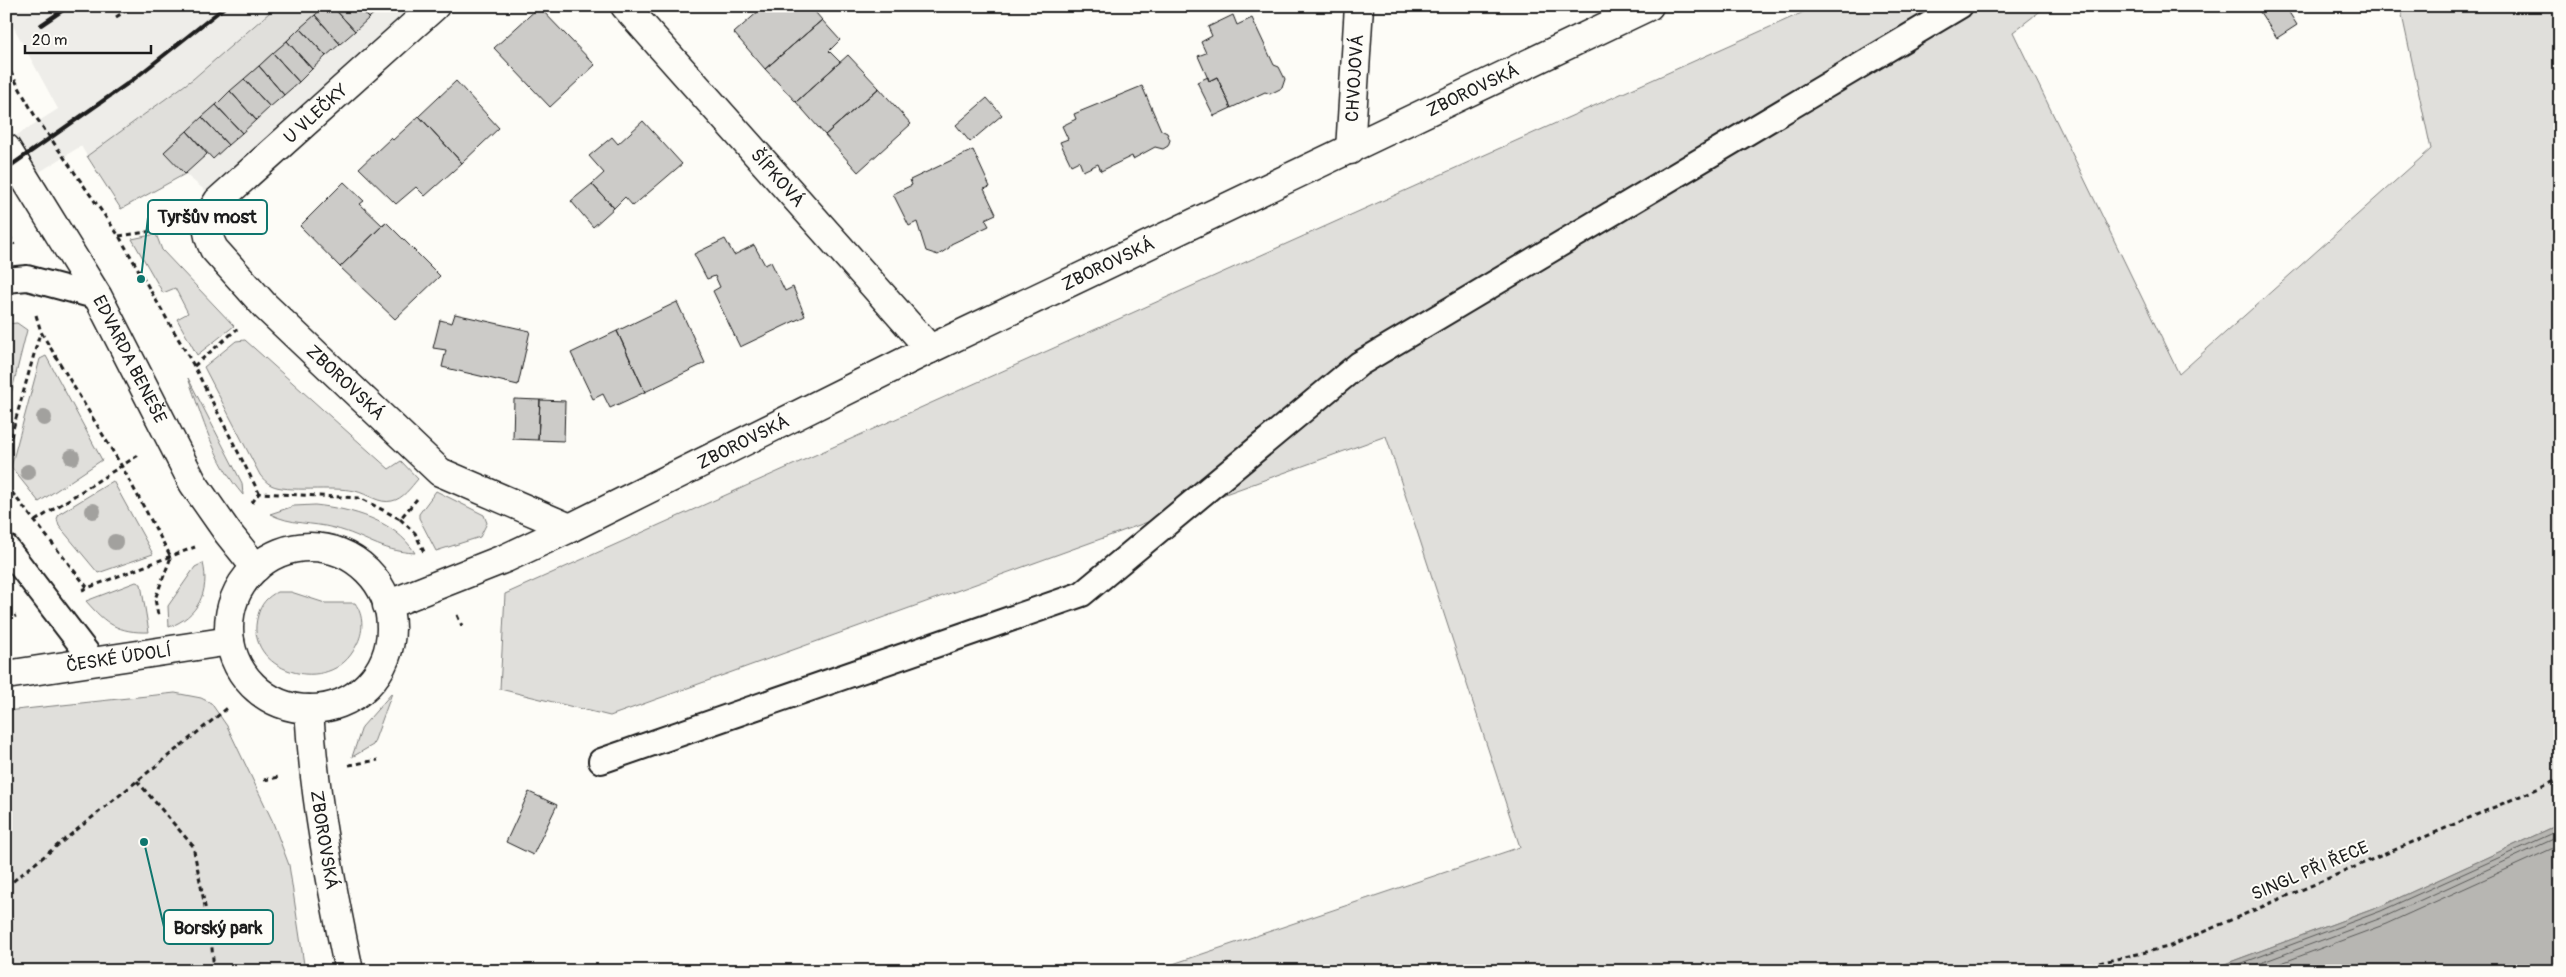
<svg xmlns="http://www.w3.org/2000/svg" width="2566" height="977" viewBox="0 0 2566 977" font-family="Pangolin,sans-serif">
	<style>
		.built { fill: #eeede9 }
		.green { fill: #e0dfdb; stroke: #7e7e7c }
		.water { fill: #b7b6b2; stroke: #797876 }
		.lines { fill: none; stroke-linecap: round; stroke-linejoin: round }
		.shore { stroke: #5a5a58; stroke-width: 1 }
		.building { fill: #cccbc8; stroke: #1c1c1c }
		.lane-casing { stroke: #1c1c1c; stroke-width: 28 }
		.street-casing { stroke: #1c1c1c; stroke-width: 31 }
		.secondary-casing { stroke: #1c1c1c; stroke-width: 31 }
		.path { stroke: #1c1c1c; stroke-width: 3; stroke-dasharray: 5 4; stroke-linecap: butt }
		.lane { stroke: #fdfcf7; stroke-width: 24 }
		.street { stroke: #fdfcf7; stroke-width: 28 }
		.secondary { stroke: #fdfcf7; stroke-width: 28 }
		.rail { stroke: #1c1c1c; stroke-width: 4 }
		.tree { fill: #a2a19e }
		.labels { text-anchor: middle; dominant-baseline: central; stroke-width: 4; stroke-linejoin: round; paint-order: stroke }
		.street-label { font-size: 18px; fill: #1c1c1c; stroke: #fdfcf7 }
		.leader { fill: none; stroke: #0f766e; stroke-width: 2 }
		.callout-dot { fill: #0f766e; stroke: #fdfcf7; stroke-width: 2 }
		.callout { fill: #fdfcf7; stroke: #0f766e; stroke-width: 2 }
		.callout-label { font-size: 19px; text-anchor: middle; font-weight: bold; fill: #1c1c1c }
	</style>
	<rect width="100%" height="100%" fill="#fdfcf7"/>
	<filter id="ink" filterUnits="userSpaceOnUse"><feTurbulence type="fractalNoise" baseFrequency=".02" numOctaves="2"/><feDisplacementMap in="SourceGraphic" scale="10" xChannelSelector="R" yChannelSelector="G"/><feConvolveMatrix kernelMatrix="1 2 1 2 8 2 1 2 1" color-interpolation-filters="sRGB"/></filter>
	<g filter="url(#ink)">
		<!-- built -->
		<path class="built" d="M6 6H277L193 79 87 156 81 146 6 193V142L58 109 6 13Z
			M325 6H435L218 201 185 174 164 152Z"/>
		<!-- green -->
		<path class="green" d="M277 6H325L165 151 185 174 121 209 87 156 193 79Z
			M1817 6H2047L2013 32 2179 374 2431 149 2400 6H2560V824L2379 907 2206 971H1152L1520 847 1386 436 610 716 500 689 505 594Z
			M156 234 162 250 234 326 197 355 177 319 188 313 175 288 163 293 132 239Z
			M17 323 27 330 6 414V324Z
			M245 340 389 469 401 461 418 479C411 487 403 499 392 501 379 504 368 494 355 491 333 486 286 493 271 485 267 483 263 479 260 475L204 367 236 341Z
			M46 356 102 460 39 502 11 467 40 359Z
			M188 378 242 483 243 495C214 462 203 419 188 378Z
			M113 481 153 554 98 573 59 526 57 519 59 514Z
			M436 491 484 515 487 523 480 537 436 551 419 518V514Z
			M315 505C351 509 395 520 415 553 379 551 366 536 334 528 312 522 291 525 270 514L294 506Z
			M203 563C210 591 198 617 169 627L168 606 195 567Z
			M136 582 141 584 149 632C118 633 106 624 86 601Z
			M277 592H291L325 603H355C364 616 364 632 356 646 331 699 241 671 258 615 261 604 267 597 277 592Z
			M175 693 201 698 211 703 227 726 272 820 289 865 305 971H6V711Z
			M392 693 373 745 352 757 362 727Z"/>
		<!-- water -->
		<path class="water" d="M2560 824V971H2206L2379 907Z"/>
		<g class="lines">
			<!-- shore -->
			<path class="shore" d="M2221 971 2381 911 2560 830
				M2239 971 2384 917 2560 836
				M2260 971 2386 924 2560 845"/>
		</g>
		<!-- building -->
		<path class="building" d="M325 6H332L355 31 340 44 315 15Z
			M332 6H358L369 18 355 31Z
			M358 6H382L369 18Z
			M757 6H810L822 20 765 69 734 33 760 10Z
			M2256 6H2285L2297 25 2277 38Z
			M539 7 595 65 550 107 494 48Z
			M315 15 340 44 326 56 300 28Z
			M1233 15 1237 25 1252 18 1274 65 1279 67 1285 79 1282 88 1270 94 1265 92 1231 108 1217 77 1209 81 1198 56 1206 53 1201 42 1212 36 1208 27Z
			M822 20 840 40 829 51 840 62 796 102 765 69Z
			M300 28 326 56 312 69 287 41Z
			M287 41 312 69 299 82 273 53Z
			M273 53 299 82 284 95 259 66Z
			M848 55 879 88 825 135 796 102Z
			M259 66 284 95 270 107 244 79Z
			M1208 77 1209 81 1217 77 1231 108 1214 116 1197 82Z
			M244 79 270 107 256 120 230 91Z
			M456 81 499 128 462 163 419 116Z
			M1142 86 1161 130 1167 133 1170 140 1168 146 1163 149 1155 147 1133 159 1132 156 1101 171 1098 164 1083 171 1079 161 1071 165 1060 142 1068 139 1062 126 1076 119 1074 114Z
			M879 88 911 124 858 172 825 135Z
			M230 91 256 120 242 133 216 105Z
			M987 98 1002 115 970 142 956 125Z
			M216 105 242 133 228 145 202 117Z
			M419 116 462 163 425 196 416 187 396 204 359 168 391 138 393 140Z
			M202 117 228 145 213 159 187 131Z
			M643 121 682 164 633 206 625 197 614 208 592 184 604 173 589 156 612 137 618 144Z
			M187 131 207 154 185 174 164 152Z
			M973 150 990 187 984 189 996 214 985 219 989 226 951 244 949 248 938 255 926 251 917 222 909 226 893 194 912 185 910 180Z
			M344 182 364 201 360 204 382 225 386 222 340 267 300 226Z
			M592 184 614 208 593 227 571 201Z
			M386 222 440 276 395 319 340 267Z
			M725 239 734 255 754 245 765 265 771 262 785 291 793 287 805 316 740 347 713 291 720 287 715 276 707 279 694 254Z
			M677 302 705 363 645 392 617 331Z
			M455 314 530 331 518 385 442 367 446 350 433 348 440 320 452 323Z
			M617 331 645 392 610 408 603 394 593 399 571 353Z
			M514 399 540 400 538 440 513 439Z
			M540 400 565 401 564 441 538 440Z
			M529 792 557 805 533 855 506 842Z"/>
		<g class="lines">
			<!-- lane casing -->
			<g class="lane-casing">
				<path id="lane" d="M6 280 27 278 98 297
					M6 547 94 662
					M601 761 1082 594 1359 364 1960 6"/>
			</g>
			<!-- street casing -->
			<g class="street-casing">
				<g id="street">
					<path id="s1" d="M435 6 218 201C206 218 204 230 214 249L265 306 440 472 570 528"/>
					<path id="s2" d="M625 6 930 349"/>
					<path id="s3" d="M1350 150 1359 6"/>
					<path id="s4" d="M6 675 230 641"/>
				</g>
			</g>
			<!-- secondary casing -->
			<g class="secondary-casing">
				<g id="secondary">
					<path id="s5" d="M6 148 98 297 193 483 228 533 256 568"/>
					<circle cx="310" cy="628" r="81"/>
					<path id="s6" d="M387 605 506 558 570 528 930 349 1649 6"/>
					<path id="s7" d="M309 709C314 798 331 884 349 971"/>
				</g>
			</g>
			<!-- path -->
			<path class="path" d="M116 17 134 6
				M6 64 35 116 119 236 194 366 259 493
				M6 227 14 245
				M119 236 160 230
				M36 315 41 332 121 465 171 557 155 599 158 615
				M194 366 237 329
				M6 454 40 333
				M6 485 87 587
				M252 503 259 493 360 498 400 519 417 499
				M400 519 415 533 424 552
				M35 521 140 454
				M82 590 195 547
				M457 615 462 626
				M6 620 16 616
				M349 765 378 760
				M264 780 279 777
				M137 781 193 846 211 937 214 971
				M6 887 230 706
				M2064 971 2168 947 2560 779"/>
			<!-- lane -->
			<use href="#lane" class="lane"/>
			<!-- street -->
			<use href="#street" class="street"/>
			<!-- secondary -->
			<use href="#secondary" class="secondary"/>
			<!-- rail -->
			<path class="rail" d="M41 25 69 6
				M6 169 134 79 226 6"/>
		</g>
		<!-- trees -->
		<g class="tree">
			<circle cx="44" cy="418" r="8"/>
			<circle cx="72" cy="457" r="8"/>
			<circle cx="28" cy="472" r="8"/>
			<circle cx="93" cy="511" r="8"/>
			<circle cx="115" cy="542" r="8"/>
		</g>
	</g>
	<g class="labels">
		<!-- street labels -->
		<g class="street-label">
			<text stroke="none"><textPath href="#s3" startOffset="72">CHVOJOVÁ</textPath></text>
			<text stroke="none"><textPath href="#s6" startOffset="1202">ZBOROVSKÁ</textPath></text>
			<text transform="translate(316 114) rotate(-42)">U VLEČKY</text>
			<text stroke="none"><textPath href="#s2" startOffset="230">ŠÍPKOVÁ</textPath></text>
			<text stroke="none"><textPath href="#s6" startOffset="798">ZBOROVSKÁ</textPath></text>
			<text stroke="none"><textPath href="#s5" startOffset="245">EDVARDA BENEŠE</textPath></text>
			<text stroke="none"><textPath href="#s1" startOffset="531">ZBOROVSKÁ</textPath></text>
			<text stroke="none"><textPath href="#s6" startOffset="392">ZBOROVSKÁ</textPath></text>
			<text stroke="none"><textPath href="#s4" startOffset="114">ČESKÉ ÚDOLÍ</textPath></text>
			<text stroke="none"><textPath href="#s7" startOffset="132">ZBOROVSKÁ</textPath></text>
			<text transform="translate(2310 871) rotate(-23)">SINGL PŘI ŘECE</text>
		</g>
	</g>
	<!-- callouts -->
	<path class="leader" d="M141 279L148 217M144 842L164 927"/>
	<g class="callout-dot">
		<circle cx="141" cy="279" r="5"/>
		<circle cx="144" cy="842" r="5"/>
	</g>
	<g class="callout">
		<rect x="148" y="200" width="119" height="34" rx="5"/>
		<rect x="164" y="910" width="109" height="34" rx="5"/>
	</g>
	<g class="callout-label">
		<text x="207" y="223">Tyršův most</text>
		<text x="218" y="934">Borský park</text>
	</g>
	<!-- margin -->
	<rect width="2566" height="977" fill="none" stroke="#fdfcf7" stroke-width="25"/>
	<rect x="12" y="12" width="2541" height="952" fill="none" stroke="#1c1c1c" stroke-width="2" filter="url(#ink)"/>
	<!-- scale -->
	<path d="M25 45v8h126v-8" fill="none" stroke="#1c1c1c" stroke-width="2.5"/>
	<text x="32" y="45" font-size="15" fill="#1c1c1c" stroke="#fdfcf7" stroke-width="4" paint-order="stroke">20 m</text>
</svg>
